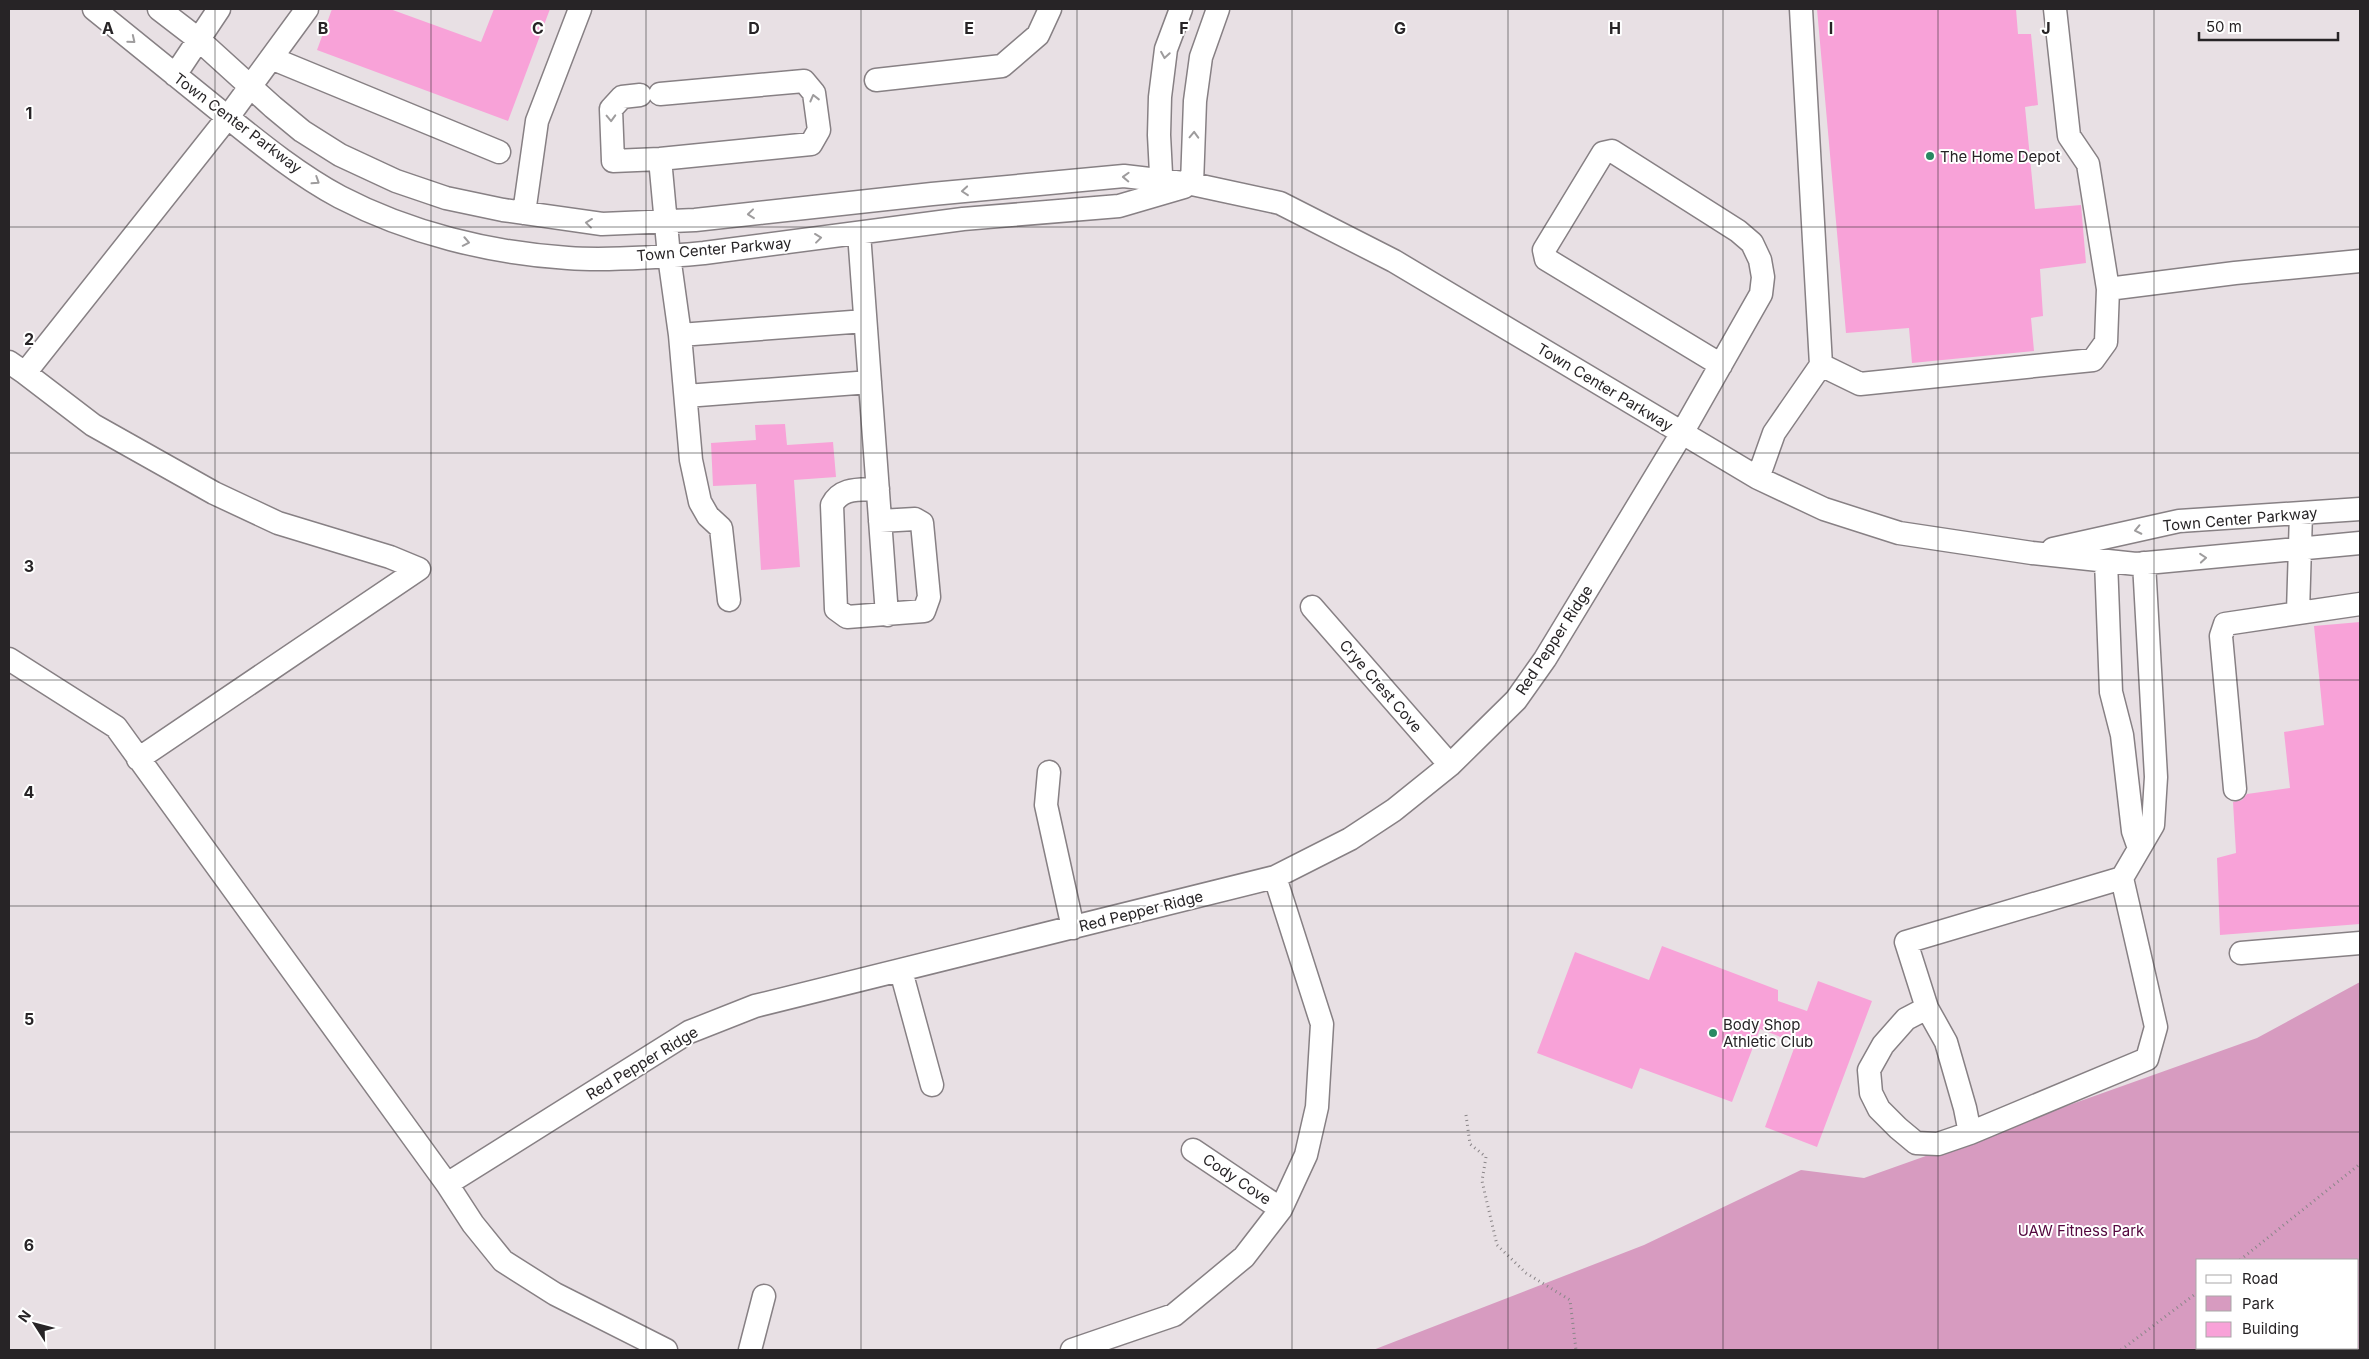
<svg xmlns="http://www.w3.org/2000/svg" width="2369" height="1359" viewBox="0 0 2369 1359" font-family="Inter,sans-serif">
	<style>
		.green { fill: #d79bc0; fill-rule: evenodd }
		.building { fill: #f8a2d8 }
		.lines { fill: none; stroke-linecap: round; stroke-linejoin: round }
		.minor-casing { stroke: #878084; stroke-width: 25 }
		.path { stroke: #8b8689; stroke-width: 3; stroke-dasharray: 1 4; stroke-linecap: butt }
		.minor { stroke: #fff; stroke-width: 22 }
		.oneway { stroke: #9e9c9d }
		.grid { fill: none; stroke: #272426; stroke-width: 1; stroke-opacity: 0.55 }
		.poi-dot { fill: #288962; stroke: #fff; stroke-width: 2 }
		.labels { text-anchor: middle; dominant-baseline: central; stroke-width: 4; stroke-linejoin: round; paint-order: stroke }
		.street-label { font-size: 15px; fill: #272426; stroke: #fff }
		.poi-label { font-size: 15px; fill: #272426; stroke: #fff; text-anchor: start }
		.park-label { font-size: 15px; fill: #53063e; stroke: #fff }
		.grid-label { font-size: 16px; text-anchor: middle; font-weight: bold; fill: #272426; stroke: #fff; stroke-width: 4; stroke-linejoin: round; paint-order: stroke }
	</style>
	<rect width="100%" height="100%" fill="#e8e0e4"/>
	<!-- green -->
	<path class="green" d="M2360 982V1350H1373L1644 1245 1801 1170 1864 1178 2257 1038ZM2198 1260H2358V1348H2198Z"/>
	<!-- building -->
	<path class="building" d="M332 9H390L481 42 494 9H550L508 121 317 50Z
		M1817 9H2016L2018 34H2031L2038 105 2025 107 2035 209 2081 205 2086 263 2040 269 2043 316 2031 318 2034 351 1912 363 1909 328 1846 333Z
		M785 424 787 445 833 442 836 477 794 480 800 567 761 570 756 484 713 486 711 443 756 440 755 425Z
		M2360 622V924L2220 935 2217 858 2236 853 2233 802 2242 800 2247 794 2290 788 2284 732 2324 725 2314 626Z
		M1662 946 1778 990V1001L1807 1011 1818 981 1872 1001 1817 1147 1765 1127 1796 1043 1760 1029 1732 1102 1640 1068 1632 1089 1537 1053 1575 952 1649 980Z"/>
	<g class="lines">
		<!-- minor casing -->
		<g class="minor-casing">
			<path id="minor" d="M94 9C138 45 182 80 226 116 262 145 299 175 340 197 409 233 490 253 568 258 611 261 661 257 704 253L963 219 1119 206 1184 187
				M159 9 198 39 273 107 302 131 340 155 396 181 446 198 503 210 602 224 695 220 932 194 1124 176 1192 184 1280 203 1394 261 1758 478 1824 509 1899 533 2032 553 2136 564 2360 543
				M271 58 499 152
				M175 75 219 9
				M876 80 1002 66 1038 35 1050 9
				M640 95 622 97 611 109 613 161 660 159 811 144 819 130 814 93 804 81 660 94
				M660 159 669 256 680 335 691 460 700 502 708 516 721 528 729 600
				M1192 184 1195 101 1201 57 1218 9
				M1162 193 1159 135 1160 97 1166 49 1181 9
				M524 213 537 121 580 9
				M859 233 887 615
				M2108 289 2235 273 2360 261
				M680 335 865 321
				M9 362 25 373 228 117 307 9
				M1821 365 1860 384 2093 360 2106 342 2108 289 2088 164 2069 136 2055 9
				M25 373 93 425 214 493 278 523 390 557 419 569 138 759
				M686 396 870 382
				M1758 478 1774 433 1821 365 1801 9
				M878 489C859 490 841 487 832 505L836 609 847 617 924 611 929 597 922 523 915 519 880 521
				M2053 549 2179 521 2360 509
				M2106 561 2111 692 2122 735 2133 831 2139 848
				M1312 607 1450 765
				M2298 612 2301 513
				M9 659 116 727 447 1184 473 1224 503 1261 555 1294 666 1350
				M1049 772 1046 805 1073 928
				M2235 789 2221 636 2225 624 2360 604
				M2122 878 2156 1027 2147 1059 1970 1133 1938 1144 1916 1143 1898 1128 1879 1109 1871 1093 1869 1070 1883 1045 1906 1019 1927 1008 1906 942 2122 878 2153 825 2156 777 2144 563
				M2241 953 2360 943
				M901 971 932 1085
				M1927 1008 1946 1042 1965 1108 1970 1133
				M1193 1150 1281 1209
				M447 1184 689 1032 755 1006 1275 877 1350 839 1394 810 1450 765 1516 700 1545 659 1682 433 1761 294 1763 277 1760 260 1752 243 1738 231 1612 151 1603 153 1544 250 1546 259 1721 365
				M750 1350 764 1296
				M1072 1350 1174 1315 1244 1257 1281 1209 1306 1155 1317 1107 1322 1024 1275 877"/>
		</g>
		<!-- path -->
		<path class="path" d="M1466 1115 1470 1144 1486 1157 1482 1181 1497 1245 1526 1273 1570 1300 1576 1350
			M2240 1260 2360 1164
			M2339 1348 2360 1350
			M2121 1350 2198 1292
			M2282 1350 2296 1348"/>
		<!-- minor -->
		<use href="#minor" class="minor"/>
	</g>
	<!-- one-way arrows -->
	<defs><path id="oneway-chevron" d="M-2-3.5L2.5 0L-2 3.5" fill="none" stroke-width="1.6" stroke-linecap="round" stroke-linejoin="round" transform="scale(1.25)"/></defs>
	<g class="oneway">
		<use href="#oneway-chevron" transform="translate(132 40) rotate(39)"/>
		<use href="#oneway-chevron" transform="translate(1165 55) rotate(99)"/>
		<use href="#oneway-chevron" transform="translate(814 98) rotate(-104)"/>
		<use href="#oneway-chevron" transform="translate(611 118) rotate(88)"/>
		<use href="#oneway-chevron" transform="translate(1194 135) rotate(-88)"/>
		<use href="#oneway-chevron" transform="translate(1126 177) rotate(-178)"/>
		<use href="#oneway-chevron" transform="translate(316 181) rotate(33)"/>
		<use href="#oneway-chevron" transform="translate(965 191) rotate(175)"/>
		<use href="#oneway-chevron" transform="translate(751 214) rotate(174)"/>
		<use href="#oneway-chevron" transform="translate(589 223) rotate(-173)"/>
		<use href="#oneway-chevron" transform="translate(818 238) rotate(-7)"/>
		<use href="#oneway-chevron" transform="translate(466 242) rotate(11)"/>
		<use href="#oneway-chevron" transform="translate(2138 530) rotate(168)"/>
		<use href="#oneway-chevron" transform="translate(2203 558) rotate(-5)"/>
	</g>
	<!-- grid -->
	<path class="grid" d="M215 9V1350M431 9V1350M646 9V1350M861 9V1350M1077 9V1350M1292 9V1350M1508 9V1350M1723 9V1350M1938 9V1350M2154 9V1350M9 227H2360M9 453H2360M9 680H2360M9 906H2360M9 1132H2360"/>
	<!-- markers -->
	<g class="poi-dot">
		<circle cx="1930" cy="156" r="5"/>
		<circle cx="1713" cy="1033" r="5"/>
	</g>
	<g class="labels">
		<!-- street labels -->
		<g class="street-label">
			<text transform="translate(238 123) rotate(37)">Town Center Parkway</text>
			<text transform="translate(714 249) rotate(-5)">Town Center Parkway</text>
			<text transform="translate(1605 387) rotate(31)">Town Center Parkway</text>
			<text transform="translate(2240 519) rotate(-5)">Town Center Parkway</text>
			<text transform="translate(1554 640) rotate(-57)">Red Pepper Ridge</text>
			<text transform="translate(1381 686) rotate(49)">Crye Crest Cove</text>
			<text transform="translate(1141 911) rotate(-14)">Red Pepper Ridge</text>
			<text transform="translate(642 1063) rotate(-31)">Red Pepper Ridge</text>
			<text transform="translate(1237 1179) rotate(34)">Cody Cove</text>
		</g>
		<!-- poi labels -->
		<g class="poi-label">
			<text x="1940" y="156">The Home Depot</text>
			<text x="1723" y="1024">Body Shop<tspan x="1723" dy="17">Athletic Club</tspan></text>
		</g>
		<!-- park labels -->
		<g class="park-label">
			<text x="2081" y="1230">UAW Fitness Park</text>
		</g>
	</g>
	<g class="grid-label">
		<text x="108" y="34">A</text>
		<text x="323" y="34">B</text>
		<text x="538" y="34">C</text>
		<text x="754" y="34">D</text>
		<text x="969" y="34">E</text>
		<text x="1184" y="34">F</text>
		<text x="1400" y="34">G</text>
		<text x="1615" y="34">H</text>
		<text x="1831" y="34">I</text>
		<text x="2046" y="34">J</text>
		<text x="29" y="119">1</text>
		<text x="29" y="345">2</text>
		<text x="29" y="572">3</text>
		<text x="29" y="798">4</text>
		<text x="29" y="1025">5</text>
		<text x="29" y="1251">6</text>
	</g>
	<!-- border -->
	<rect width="2369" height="1359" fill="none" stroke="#272426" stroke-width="20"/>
	<!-- legend -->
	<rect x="2196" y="1259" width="162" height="90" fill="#ffffff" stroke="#a9a7a8"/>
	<rect x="2206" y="1275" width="25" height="8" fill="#ffffff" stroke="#a9a7a8"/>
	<text x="2242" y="1284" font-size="15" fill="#272426">Road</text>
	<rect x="2206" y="1296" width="25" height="15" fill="#d79bc0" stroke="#a9a7a8"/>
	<text x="2242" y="1309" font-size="15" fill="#272426">Park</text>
	<rect x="2206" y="1322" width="25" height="15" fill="#f8a2d8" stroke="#a9a7a8"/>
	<text x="2242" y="1334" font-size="15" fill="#272426">Building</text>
	<!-- north arrow -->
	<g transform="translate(35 1324) rotate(306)" stroke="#ffffff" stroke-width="4" paint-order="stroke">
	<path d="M0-4L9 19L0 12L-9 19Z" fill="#272426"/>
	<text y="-8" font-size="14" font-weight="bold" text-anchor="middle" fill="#272426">N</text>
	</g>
	<!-- scale -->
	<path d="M2199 32v8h139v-8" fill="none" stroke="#272426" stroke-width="2.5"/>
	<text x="2206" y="32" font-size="15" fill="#272426" stroke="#ffffff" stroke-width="4" paint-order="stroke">50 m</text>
</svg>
